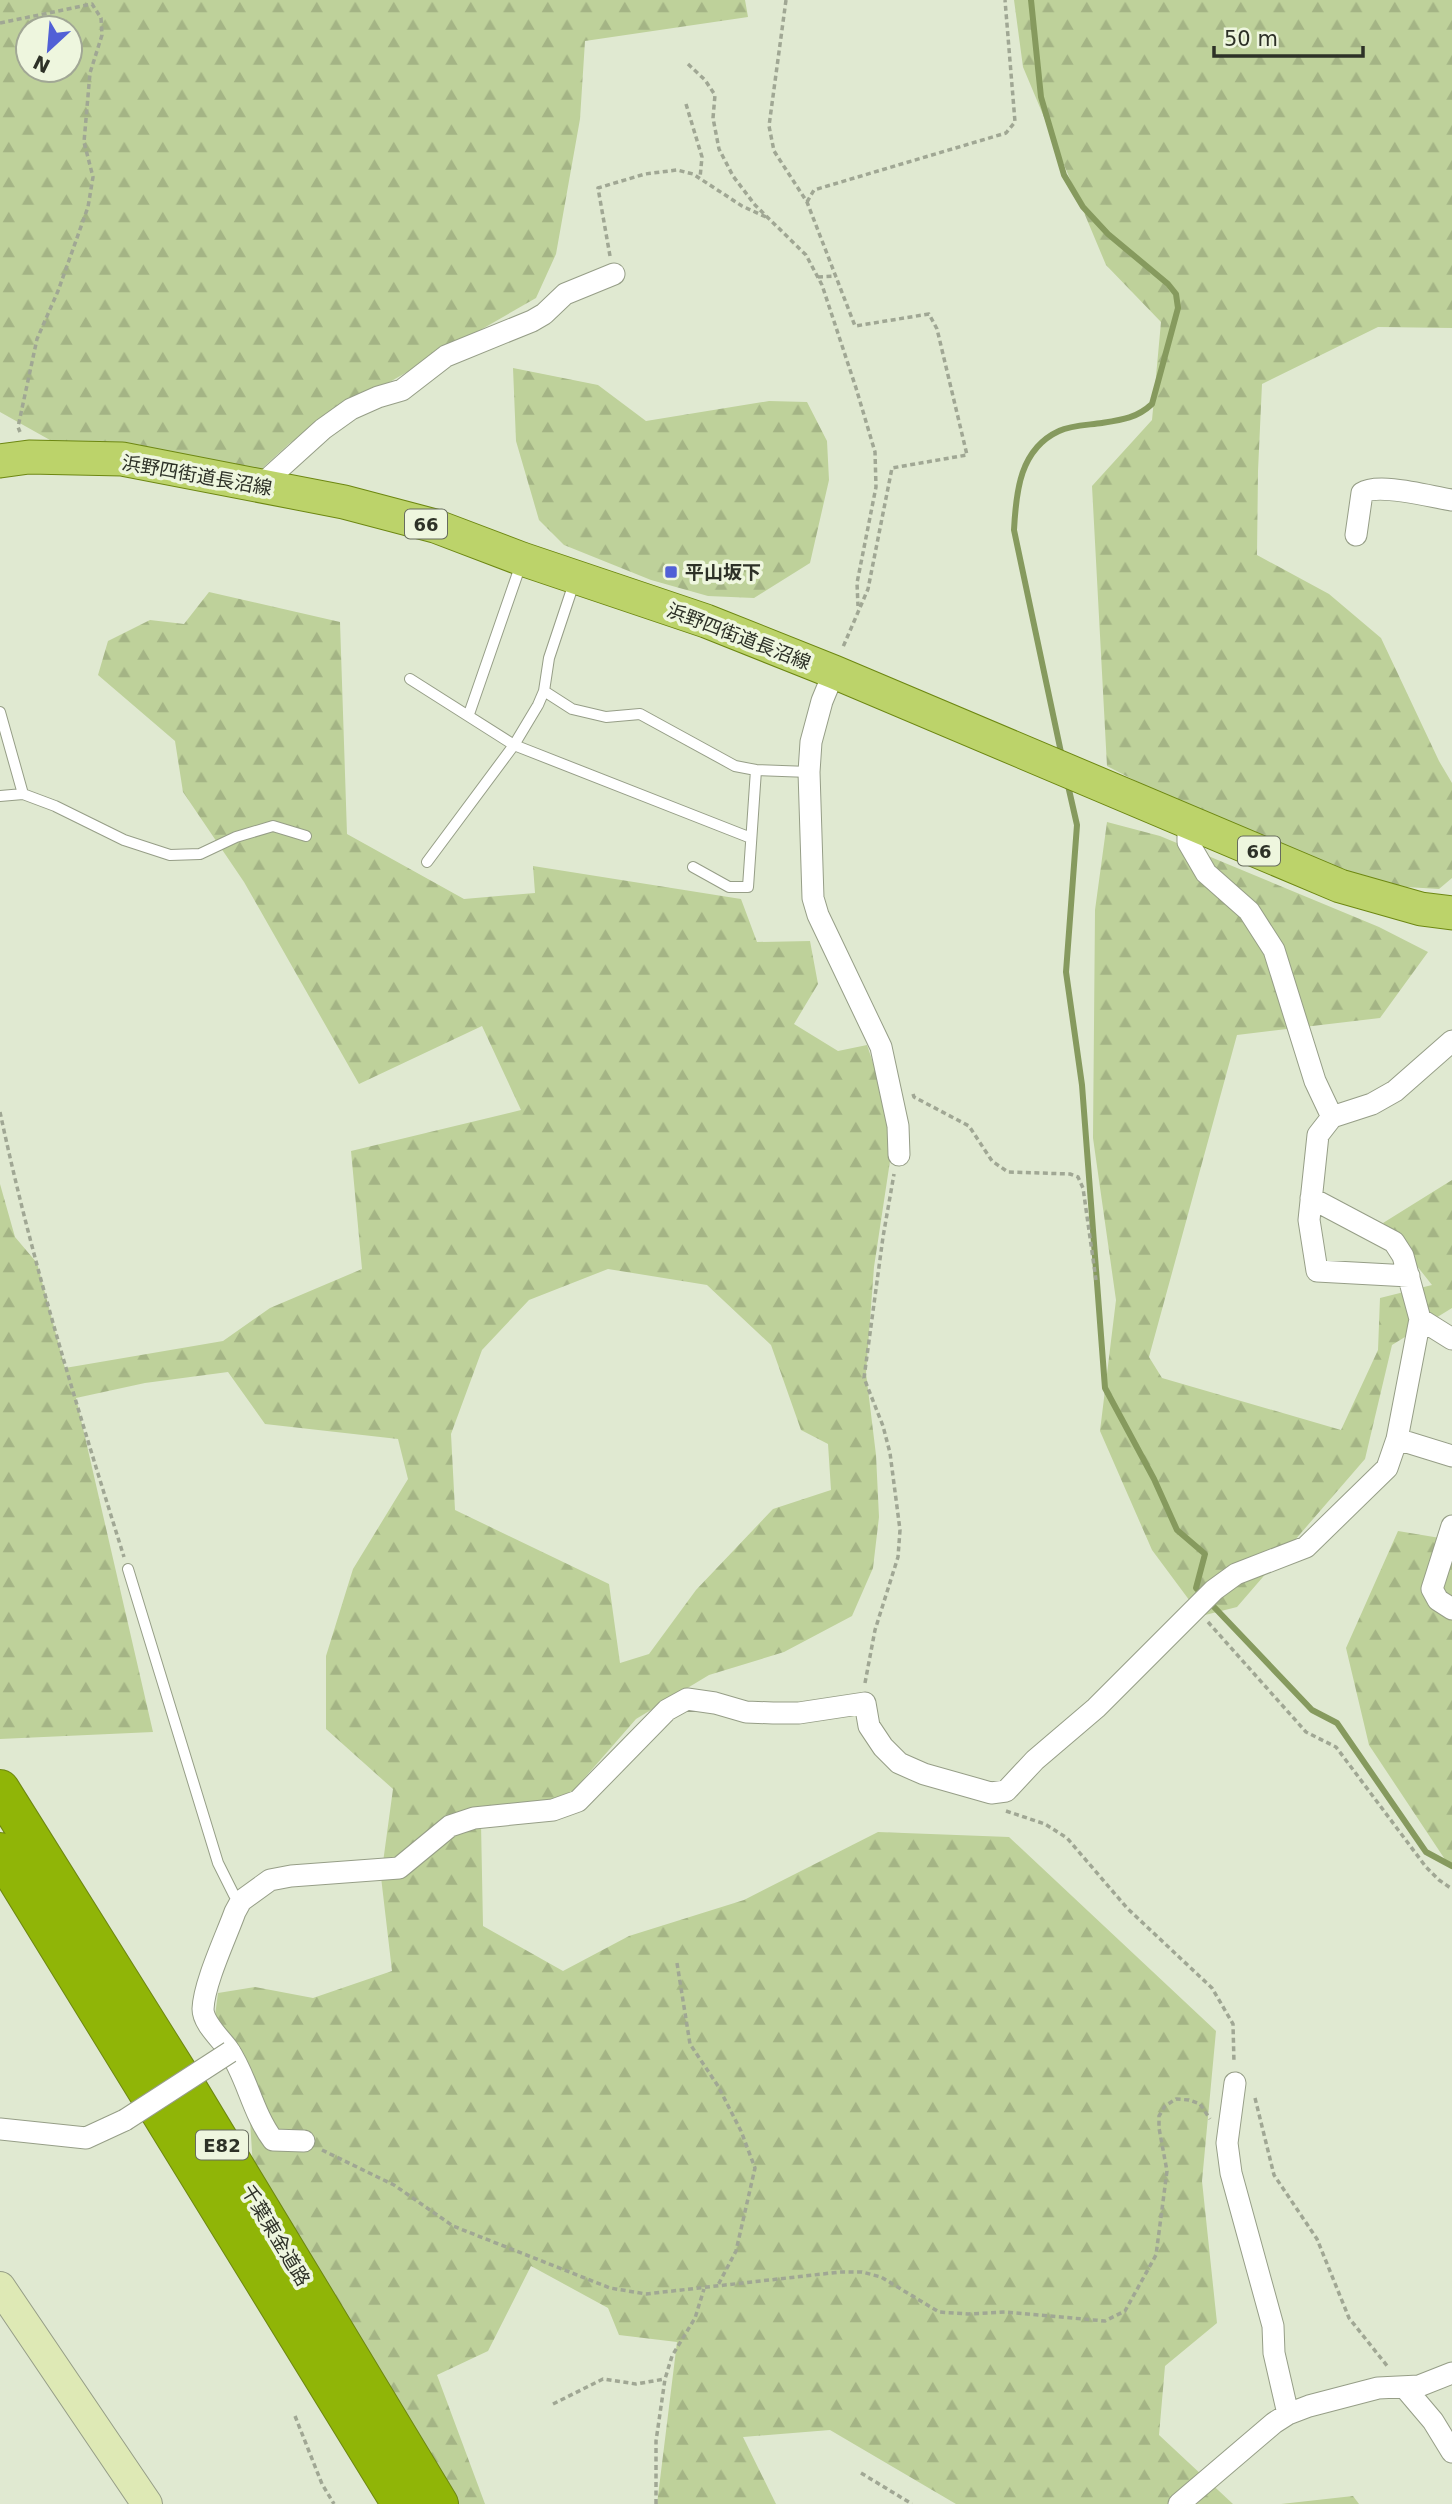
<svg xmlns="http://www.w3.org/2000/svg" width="1452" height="2504" viewBox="0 0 1452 2504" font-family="'DejaVu Sans','Noto Sans JP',sans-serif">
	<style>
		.forest { fill: url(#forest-firs); fill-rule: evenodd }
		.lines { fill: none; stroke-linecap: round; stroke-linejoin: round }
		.stream { stroke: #869a5e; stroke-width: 6 }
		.lane-casing { stroke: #969e87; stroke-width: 12 }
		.street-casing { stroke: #969e87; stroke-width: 23 }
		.secondary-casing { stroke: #969e87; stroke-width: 32 }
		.primary-casing { stroke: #6d8712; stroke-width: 35 }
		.highway-casing { stroke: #6d8712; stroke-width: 40 }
		.path { stroke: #a0a794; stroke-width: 3.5; stroke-dasharray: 5 3.5; stroke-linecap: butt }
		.lane { stroke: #fff; stroke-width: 10 }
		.street { stroke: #fff; stroke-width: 21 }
		.secondary { stroke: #dee9b5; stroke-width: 30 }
		.primary { stroke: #bcd36a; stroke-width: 33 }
		.highway { stroke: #90b507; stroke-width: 38 }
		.street-bridge-casing { stroke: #969e87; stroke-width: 23; stroke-linecap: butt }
		.street-bridge { stroke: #fff; stroke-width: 21 }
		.poi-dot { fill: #5160d6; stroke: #eef6de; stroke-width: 2.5 }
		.labels { text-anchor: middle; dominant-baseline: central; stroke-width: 7; stroke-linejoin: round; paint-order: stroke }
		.shield { fill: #eef6de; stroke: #676c5e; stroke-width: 2 }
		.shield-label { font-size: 18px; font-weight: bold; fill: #2d3127 }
		.street-label { font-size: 19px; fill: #2d3127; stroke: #eef6de }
		.poi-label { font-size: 19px; font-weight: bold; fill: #2d3127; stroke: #eef6de; text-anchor: start }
	</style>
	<defs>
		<pattern id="forest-firs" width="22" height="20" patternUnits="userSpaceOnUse" patternTransform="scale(1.75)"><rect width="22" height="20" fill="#bed19a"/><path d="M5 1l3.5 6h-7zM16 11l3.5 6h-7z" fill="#a4b485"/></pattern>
	</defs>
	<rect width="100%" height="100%" fill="#e0e9d1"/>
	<!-- forest -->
	<path class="forest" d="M0 0H745L748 17 585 41 580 119 556 254 536 298 360 399 290 443 257 473 66 449 0 412ZM28 28H70V70H28Z
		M1014 0H1452V328L1378 327 1262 384 1258 471 1257 555 1329 594 1381 638 1439 761 1452 783V878L1439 889 1358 884 1286 859 1107 766 1092 486 1152 420 1161 322 1106 265 1023 67Z
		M513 368 598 385 646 421 769 401 807 402 827 441 829 480 810 563 754 598 708 596 651 580 564 545 539 520 516 441Z
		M209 592 340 622 347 834 464 899 535 893 533 866 741 899 757 942 810 941 818 984 794 1024 838 1051 867 1045 895 1128 874 1267 866 1373 876 1455 879 1517 873 1568 852 1616 784 1652 709 1675 636 1719 574 1790 521 1816 481 1823 483 1926 563 1971 629 1936 744 1900 878 1832 1009 1837 1216 2031 1202 2181 1217 2323 1165 2366 1159 2435 1233 2504H956L830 2430 743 2437 776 2504H657L677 2342 619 2335 608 2308 531 2266 488 2351 437 2375 485 2504H455L253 2168 250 2120 213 2031 218 1993 255 1987 313 1998 392 1971 381 1877 393 1789 326 1729V1656L353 1569 408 1479 398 1439 265 1424 228 1372 145 1383 76 1398 153 1732 0 1739V1184L15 1237 37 1263 65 1368 223 1341 270 1308 362 1269 351 1151 521 1110 482 1026 359 1084 244 882 183 792 175 741 98 675 108 641 150 620 184 624ZM608 1269 707 1285 771 1345 801 1430 828 1444 831 1490 773 1509 696 1590 649 1654 620 1663 609 1584 455 1510 451 1434 482 1350 529 1300Z
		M1107 822 1160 836 1379 927 1428 952 1380 1018 1237 1035 1149 1357 1162 1378 1341 1430 1378 1350 1380 1298 1432 1285 1383 1223 1452 1180V1308L1392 1345 1365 1459 1237 1607 1201 1616 1152 1550 1100 1431 1116 1300 1093 1138 1095 910Z
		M1398 1531 1452 1540V1870L1369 1745 1346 1648Z
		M1353 2496 1359 2504H1281Z"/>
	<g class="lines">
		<!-- stream -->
		<path class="stream" d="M1031 0 1041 97 1064 175 1083 207 1108 234 1168 284 1176 294 1178 308 1152 404C1137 418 1122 420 1102 423 1089 425 1071 425 1059 431 1020 449 1016 491 1014 530L1062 757
			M1067 781 1077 825 1066 972 1082 1085 1105 1388 1154 1479 1177 1530 1205 1554 1196 1588 1312 1710 1337 1723 1426 1852 1452 1866"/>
		<!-- lane casing -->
		<g class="lane-casing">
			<path id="lane" d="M410 679 514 745 751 838
				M544 691 572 709 606 717 640 714 735 766 756 770 809 772
				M0 712 23 794
				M469 714 522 561
				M0 796 23 794 55 806 124 840 170 855 200 854 236 837 273 826 306 836
				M427 862 514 745 538 705 544 691 549 658 575 580
				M693 867 729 887H748L756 770
				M128 1569 218 1863 234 1895 241 1901"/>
		</g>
		<!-- street casing -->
		<g class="street-casing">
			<path id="street" d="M260 486 323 429 351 409 378 397 402 390 446 356 532 321 544 314 565 294 614 274
				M1356 535 1362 493C1379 482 1431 497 1452 500
				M834 672 822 701 811 742 809 772 813 898 818 915 881 1047 898 1126 899 1155
				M1188 821V842L1206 873 1249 911 1274 950 1315 1081 1332 1117
				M1409 1276 1317 1271 1309 1220 1318 1135 1332 1117 1372 1104 1395 1091 1452 1041
				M1420 1319 1452 1339
				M1397 1439 1452 1456
				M1452 1526 1432 1589 1438 1600 1452 1609
				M1235 2083 1227 2143 1231 2173 1273 2326 1274 2353 1288 2414
				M0 2129 86 2138 125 2120
				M304 2141 273 2140C252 2112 247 2076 228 2049 220 2038 203 2023 203 2009 204 1983 226 1937 235 1912L241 1901 270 1880 291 1876 399 1868 450 1826 474 1818 553 1810 578 1801 667 1710 687 1699 715 1703 746 1712 773 1713H799L865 1703 869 1726 883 1747 899 1763 924 1774 991 1793 1006 1791 1035 1760 1096 1708 1214 1590 1236 1574 1306 1547 1387 1468 1397 1439 1420 1319 1403 1256 1394 1242 1311 1198
				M1405 2388 1433 2421 1452 2452
				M1179 2504 1274 2423 1288 2414 1309 2406 1378 2388 1419 2386 1452 2373"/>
		</g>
		<!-- secondary casing -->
		<g class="secondary-casing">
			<path id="secondary" d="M0 2287 147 2504"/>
		</g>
		<!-- primary casing -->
		<g class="primary-casing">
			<path id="primary" d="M0 461 29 457 122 459 344 502 435 526 522 559 706 621 834 672 1340 886 1421 909 1452 913"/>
		</g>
		<!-- highway casing -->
		<g class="highway-casing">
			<path id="highway" d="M0 1789 185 2084 439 2504
				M0 1852 401 2504"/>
		</g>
		<!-- path -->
		<path class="path" d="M786 0 769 126 774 151 807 202 855 326 929 314 937 329 967 455 892 468 868 589 843 647
			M0 23 92 4 101 18 102 35 90 73 84 142 93 177 88 207 58 291 37 339 18 427 20 432
			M688 64 705 80 715 95 713 118 719 149 733 176 755 205 806 255 822 285 856 388 875 452 876 487 857 583 858 606
			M686 104 702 157 700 178
			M807 202 814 190 1006 133 1015 122 1005 0
			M610 256 598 188 645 174 677 170 693 174 742 206 766 217
			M818 277 836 276
			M913 1094 914 1097 969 1126 992 1161 1008 1172 1070 1174 1078 1177 1083 1188 1096 1280
			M0 1112C32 1263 78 1410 124 1557
			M1208 1622 1306 1732 1336 1747 1426 1867 1439 1880 1452 1889
			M865 1683 875 1630 898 1557 900 1530 890 1453 883 1426 864 1378 883 1237 894 1174
			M1006 1811 1045 1824 1067 1838 1127 1908 1212 1988 1233 2024 1234 2063
			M677 1963 690 2044 718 2086 741 2131 755 2168 736 2251 717 2287
			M1255 2098 1274 2175 1317 2239 1349 2318 1388 2367
			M322 2150 394 2185 453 2226 610 2288 646 2294 840 2272H862L881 2277 939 2312 968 2314 1005 2312 1105 2321 1125 2311 1156 2255 1167 2171 1159 2128V2116L1165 2106 1176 2099 1189 2100 1200 2104 1210 2119
			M553 2404 603 2379 636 2384 665 2379
			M295 2416 322 2484 334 2504
			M861 2473 912 2504
			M656 2504V2441L665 2379 672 2356 695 2318 704 2289"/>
		<!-- lane -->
		<use href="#lane" class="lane"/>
		<!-- street -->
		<use href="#street" class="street"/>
		<!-- secondary -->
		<use href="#secondary" class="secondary"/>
		<!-- primary -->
		<use href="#primary" class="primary"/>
		<!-- highway -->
		<use href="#highway" class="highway"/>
		<!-- street-bridge casing -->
		<g class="street-bridge-casing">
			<path id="street-bridge" d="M125 2120 230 2052"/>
		</g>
		<!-- street-bridge -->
		<use href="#street-bridge" class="street-bridge"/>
	</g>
	<!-- markers -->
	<rect class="poi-dot" x="664" y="565" width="14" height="14" rx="3.5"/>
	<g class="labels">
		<!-- shield labels -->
		<g class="shield">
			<rect x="405" y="509.5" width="42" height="29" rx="5"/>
			<rect x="1238" y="836.5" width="42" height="29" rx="5"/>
			<rect x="196" y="2130.5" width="52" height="29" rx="5"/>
		</g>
		<g class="shield-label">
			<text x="426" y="524">66</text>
			<text x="1259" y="851">66</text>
			<text x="222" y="2145">E82</text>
		</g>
		<!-- street labels -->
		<g class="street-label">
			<text transform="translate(197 475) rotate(10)">浜野四街道長沼線</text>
			<text transform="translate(739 636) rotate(21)">浜野四街道長沼線</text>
			<text transform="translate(276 2235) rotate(59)">千葉東金道路</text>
		</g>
		<!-- poi labels -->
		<g class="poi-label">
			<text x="685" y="572">平山坂下</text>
		</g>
	</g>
	<!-- north arrow -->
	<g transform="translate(49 49) rotate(206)"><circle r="33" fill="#eef6de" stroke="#a1a795" stroke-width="2"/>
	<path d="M0-5L12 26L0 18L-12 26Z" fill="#5160d6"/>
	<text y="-10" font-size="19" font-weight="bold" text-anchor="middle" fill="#2d3127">N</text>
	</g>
	<!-- scale -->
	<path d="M1214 46v10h149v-10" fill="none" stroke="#2d3127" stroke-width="3.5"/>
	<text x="1224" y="46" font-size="21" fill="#2d3127" stroke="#eef6de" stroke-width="5" paint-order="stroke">50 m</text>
</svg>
